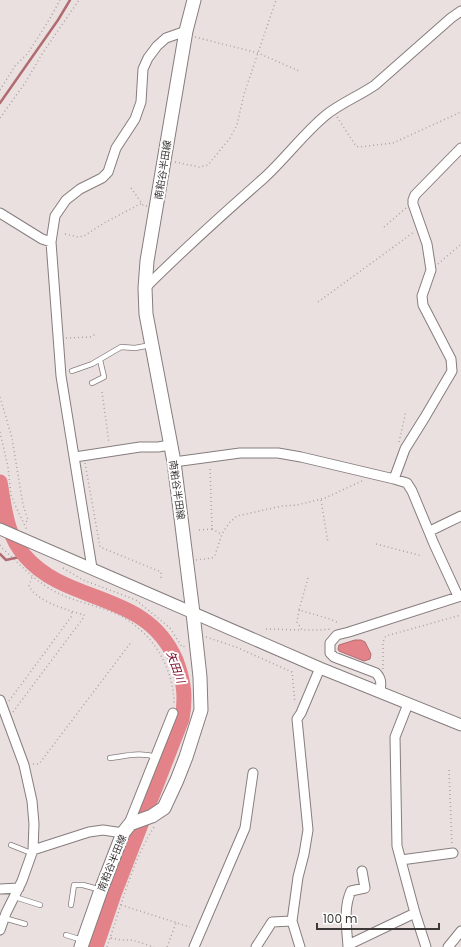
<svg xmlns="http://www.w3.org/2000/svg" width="461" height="947" viewBox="0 0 461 947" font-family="Poppins,'Noto Sans JP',sans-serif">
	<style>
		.water { fill: #e38389; stroke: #b16c71 }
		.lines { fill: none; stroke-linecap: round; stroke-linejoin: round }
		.stream { stroke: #b16c71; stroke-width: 2.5 }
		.river { stroke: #e38389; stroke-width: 15 }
		.service-casing { stroke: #867d7d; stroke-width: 6 }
		.minor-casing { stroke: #867d7d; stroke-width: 11 }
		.tertiary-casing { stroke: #867d7d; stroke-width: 13 }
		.secondary-casing { stroke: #867d7d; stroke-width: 15 }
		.path { stroke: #aca3a3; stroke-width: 1.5; stroke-dasharray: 1 3; stroke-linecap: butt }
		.service { stroke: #fff; stroke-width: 4.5 }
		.minor { stroke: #fff; stroke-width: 9 }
		.tertiary { stroke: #fff; stroke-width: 11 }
		.secondary { stroke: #fff; stroke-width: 13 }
		.labels { text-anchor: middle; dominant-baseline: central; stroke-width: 4; stroke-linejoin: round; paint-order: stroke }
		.street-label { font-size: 10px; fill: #3c3838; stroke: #fff }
		.water-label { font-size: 11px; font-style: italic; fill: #790020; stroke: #fff }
	</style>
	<rect width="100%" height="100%" fill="#ebe0e0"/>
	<!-- water -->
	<path class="water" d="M355 640H361L365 642 371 654 370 659 364 661 339 651 338 649 339 645Z"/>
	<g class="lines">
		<!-- stream -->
		<path class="stream" d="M0 103 58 20 70 0
			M0 554 6 560 24 556"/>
		<!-- river -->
		<path class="river" d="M0 482C5 508 6 535 25 556 68 606 146 590 176 660 184 681 186 697 182 719L114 894 96 947"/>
		<!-- service casing -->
		<g class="service-casing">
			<path id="service" d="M72 371 92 364 121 347 135 348 151 345
				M92 383 104 377 100 360
				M110 758C126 756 141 752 156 757
				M11 845 31 853
				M15 897 40 905
				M71 905 74 885H83L101 890
				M4 918 25 924
				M66 935 82 940"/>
		</g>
		<!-- minor casing -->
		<g class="minor-casing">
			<path id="minor" d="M0 213 42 239 51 242
				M145 288C183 250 223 214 264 178 285 159 304 133 326 115 341 103 359 96 375 85L451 18 461 11
				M75 457 140 447H158L170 445
				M174 462 240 453H278L301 457 394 479 407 483 412 491 434 544 458 596
				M394 479 405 449 425 417 452 371 451 359 423 305 422 296 431 270 427 244 413 204V200L415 195 461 148
				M430 531 461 516
				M92 568 61 376 51 242 55 216 66 200 80 189 102 178 108 172 116 148 135 119 141 102 143 69 148 58 157 46 166 38 186 31
				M380 692C381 684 382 679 376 673L334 657 330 653V643L337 635 349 632 461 596
				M0 700 24 765 32 801 34 824 33 850 22 881 6 913 0 930
				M408 704 395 737 397 846 415 913 426 947
				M130 824V821L173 713
				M33 850 89 832 103 830 123 833
				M401 860 453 853
				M0 889 19 888
				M348 945 415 913
				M194 947 245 828 253 773
				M256 947 272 922 292 921
				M300 947 292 921 298 877 304 854 308 830 297 719 301 713 320 668
				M348 947C347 929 343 908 351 891L365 888 362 871
				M448 947 461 931"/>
		</g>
		<!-- tertiary casing -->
		<g class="tertiary-casing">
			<path id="tertiary" d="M0 529 320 668 461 725"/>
		</g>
		<!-- secondary casing -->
		<g class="secondary-casing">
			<path id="secondary" d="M81 947 101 890 123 833 130 824 152 816 164 808 177 780 186 757 201 710 200 677 193 613 174 462 146 314 145 288 147 261 186 31 194 0"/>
		</g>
		<!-- path -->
		<path class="path" d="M195 37 258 53 299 71
			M0 90 15 66 28 53 49 20 60 0
			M337 117 356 146 359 147 393 143 461 112
			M0 118 25 83 42 54 79 0
			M175 162 199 167 208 165 230 138 237 125 244 94 276 0
			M131 188 143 205 147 206
			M384 227 406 208
			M65 234 78 237 84 236 104 223 142 203
			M438 264 461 244
			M318 302 414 232
			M66 338 90 337 96 334
			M102 392 109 443
			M0 397 12 438 23 505 28 520 24 524
			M0 432 8 467 11 495 15 505 27 530
			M399 442 406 411
			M85 463 100 547 161 572V578
			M321 500 328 543
			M212 529 221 534
			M199 530 212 529 210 466
			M376 544 422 556
			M0 545 2 548C19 563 33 580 54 591 74 602 96 605 117 614 152 631 174 667 174 705
			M196 560 212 558 215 555 222 534 229 523 237 516 282 506 297 505 325 498 362 481
			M63 568 83 580 136 600 170 628 182 647 186 646
			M308 578 299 610 330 619 339 623
			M299 610 297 622 302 630H319L332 629
			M266 629 302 630
			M206 637 236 647 292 672 295 703
			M383 669V643L384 639 386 636 461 615
			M9 701 71 617 72 612
			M13 712 84 617V615C68 610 37 602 29 586L32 577
			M33 764H39L132 641
			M449 770 452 846
			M121 905 190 927
			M111 938 121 940H132L154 947
			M107 947C121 907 131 864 154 827
			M167 947 176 923"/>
		<!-- service -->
		<use href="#service" class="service"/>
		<!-- minor -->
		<use href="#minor" class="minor"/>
		<!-- tertiary -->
		<use href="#tertiary" class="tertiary"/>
		<!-- secondary -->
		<use href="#secondary" class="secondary"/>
	</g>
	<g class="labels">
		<!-- street labels -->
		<g class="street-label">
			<text transform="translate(163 170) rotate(-81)">南粕谷半田線</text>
			<text transform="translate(177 490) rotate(82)">南粕谷半田線</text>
			<text transform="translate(112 863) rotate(-68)">南粕谷半田線</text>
		</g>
		<!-- water labels -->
		<g class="water-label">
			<text transform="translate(176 667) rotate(70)">矢田川</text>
		</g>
	</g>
	<!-- scale -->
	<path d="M317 923v6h122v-6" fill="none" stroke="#3c3838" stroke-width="2"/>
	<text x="323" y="923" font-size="12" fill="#3c3838" stroke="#ffffff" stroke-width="3" paint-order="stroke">100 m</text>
</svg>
